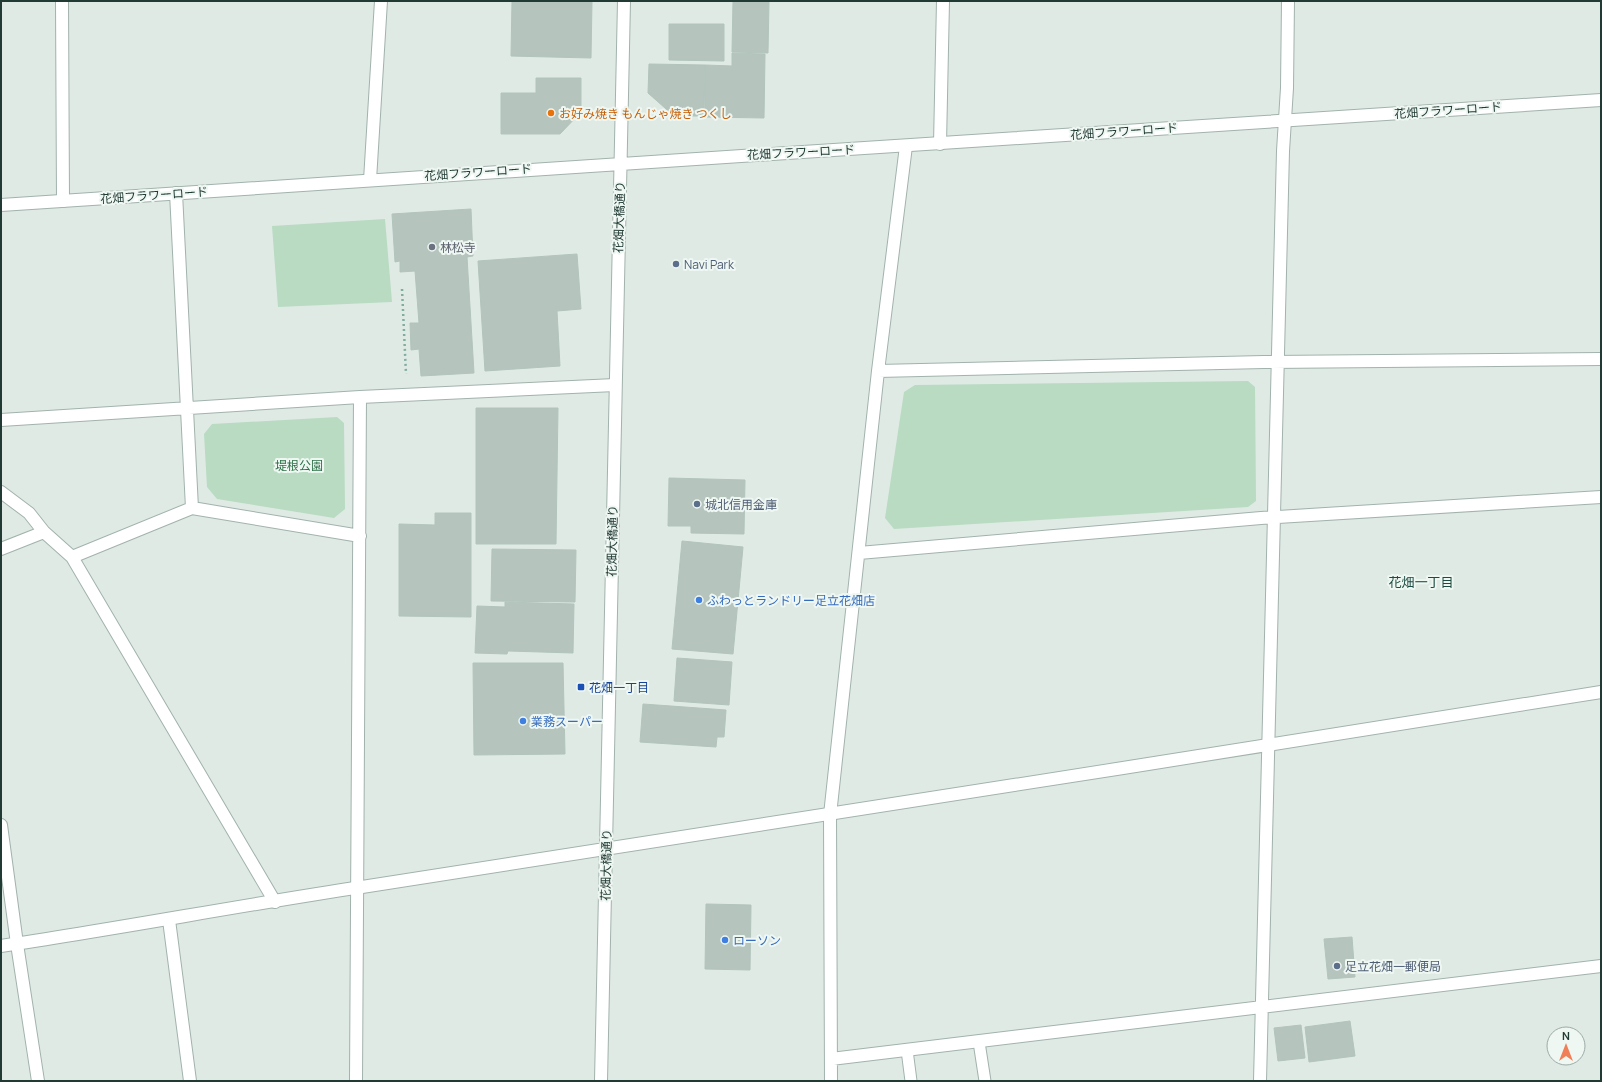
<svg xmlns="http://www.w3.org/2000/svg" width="1602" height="1082" viewBox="0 0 1602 1082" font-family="Manrope,'Noto Sans JP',sans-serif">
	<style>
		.green { fill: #b8dbc2 }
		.building { fill: #b5c5be; stroke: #b2c4bc }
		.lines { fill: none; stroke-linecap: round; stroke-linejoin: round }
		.service-casing { stroke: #a2b2ac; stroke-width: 13 }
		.minor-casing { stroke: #a2b2ac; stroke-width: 14 }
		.tertiary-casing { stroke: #a2b2ac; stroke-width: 14 }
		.path { stroke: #80ada0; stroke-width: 2.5; stroke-dasharray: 2 3; stroke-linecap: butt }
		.service { stroke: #fff; stroke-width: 11 }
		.minor { stroke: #fff; stroke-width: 12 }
		.tertiary { stroke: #fff; stroke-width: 12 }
		.food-dot { fill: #e8710a; stroke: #eff7f3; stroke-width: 1.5 }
		.worship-dot { fill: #6b7280; stroke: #eff7f3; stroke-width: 1.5 }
		.service-dot { fill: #5c6f8a; stroke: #eff7f3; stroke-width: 1.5 }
		.shop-dot { fill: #3f7fe0; stroke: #eff7f3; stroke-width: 1.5 }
		.transit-dot { fill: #1a4fb4; stroke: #eff7f3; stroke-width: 1.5 }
		.labels { text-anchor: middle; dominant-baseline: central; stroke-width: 4; stroke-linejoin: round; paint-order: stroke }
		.street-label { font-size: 12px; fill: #213a33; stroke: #eff7f3 }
		.food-label { font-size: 12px; fill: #c56008; stroke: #eff7f3; text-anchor: start }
		.worship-label { font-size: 12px; fill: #5b616d; stroke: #eff7f3; text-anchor: start }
		.service-label { font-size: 12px; fill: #4e5e75; stroke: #eff7f3; text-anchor: start }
		.park-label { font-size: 12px; fill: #2c7047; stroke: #eff7f3 }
		.shop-label { font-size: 12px; fill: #366cbe; stroke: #eff7f3; text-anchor: start }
		.transit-label { font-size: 12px; fill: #164399; stroke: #eff7f3; text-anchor: start }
		.neighbourhood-label { font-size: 13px; fill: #1d4b41; stroke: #eff7f3 }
	</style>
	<rect width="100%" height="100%" fill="#dfeae5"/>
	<!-- green -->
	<path class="green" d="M385 219 392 302 278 307 272 226Z
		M1248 381 1255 387 1256 501 1248 507 894 529 885 518 904 392 915 385Z
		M337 417 344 423 345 509 334 518 217 499 207 487 204 434 212 424Z"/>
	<!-- building -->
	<path class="building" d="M512 1H592L591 58 511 56Z
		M733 1H769L768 53 732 52Z
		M669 24H724V61L669 60Z
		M732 53 765 54 764 118 705 117V65L732 66Z
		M649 64 705 65 704 116H674L648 93Z
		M536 78H581V112L560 134H501V93H536Z
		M471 209 473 256 467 257 474 373 421 376 419 349 411 350 410 323H419L415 271 400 272V261L395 262 392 214Z
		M577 254 581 309 557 311 560 366 485 371 478 261Z
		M476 408H558L556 544H476Z
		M669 478 745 480 744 534 691 533V526H668Z
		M435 513H471V617L399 616V524L435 525Z
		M682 541 743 547 733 654 672 649Z
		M492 549 576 550 575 602 491 601Z
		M505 602 574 604 573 653 508 651 507 654 475 653 477 606 505 607Z
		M677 658 732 662 729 705 674 701Z
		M473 663H563L565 754 474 755Z
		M643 704 726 710 724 737H717L716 747 640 742Z
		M706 904 751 905 750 970 705 969Z
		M1352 937 1355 977 1328 979 1324 939Z
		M1350 1021 1355 1056 1309 1062 1305 1027Z
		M1301 1025 1305 1058 1278 1061 1274 1028Z"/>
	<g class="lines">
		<!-- service casing -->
		<g class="service-casing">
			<path id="service" d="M979 1042 985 1081
				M907 1050 911 1081"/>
		</g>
		<!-- minor casing -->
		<g class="minor-casing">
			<path id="minor" d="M62 1 63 201
				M940 144 943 1
				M370 180 381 1
				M176 193 192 508
				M878 371 1264 362 1601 359
				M1 420 360 397 615 385
				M1 492 29 513 44 532 72 557 275 902
				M1 549 44 532
				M859 553 1261 518 1601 497
				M72 557 192 508 360 536
				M1 825 17 944 38 1081
				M169 920 190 1081
				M831 1059 1601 966
				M356 1081 360 397
				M831 1081 830 815 878 371 906 146
				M1260 1081 1283 151 1287 88 1288 1"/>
		</g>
		<!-- tertiary casing -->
		<g class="tertiary-casing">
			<path id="tertiary" d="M1 205C534 169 1068 135 1601 100
				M1 946C122 928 242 905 362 887 776 823 1188 758 1601 692
				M601 1081 624 1"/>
		</g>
		<!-- path -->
		<path class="path" d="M402 289 406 374"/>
		<!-- service -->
		<use href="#service" class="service"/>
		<!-- minor -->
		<use href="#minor" class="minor"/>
		<!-- tertiary -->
		<use href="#tertiary" class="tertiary"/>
	</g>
	<!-- markers -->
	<circle class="food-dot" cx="551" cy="113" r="4"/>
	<circle class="worship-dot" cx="432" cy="247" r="4"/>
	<g class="service-dot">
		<circle cx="676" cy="264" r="4"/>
		<circle cx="697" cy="504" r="4"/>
		<circle cx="1337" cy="966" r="4"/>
	</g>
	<g class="shop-dot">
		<circle cx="699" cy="600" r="4"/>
		<circle cx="523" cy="721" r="4"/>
		<circle cx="725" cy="940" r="4"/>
	</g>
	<rect class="transit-dot" x="577" y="683" width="8" height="8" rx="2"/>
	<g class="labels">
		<!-- street labels -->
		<g class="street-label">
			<text transform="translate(1448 110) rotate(-4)">花畑フラワーロード</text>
			<text transform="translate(1124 131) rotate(-4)">花畑フラワーロード</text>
			<text transform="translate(801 152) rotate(-3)">花畑フラワーロード</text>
			<text transform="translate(478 172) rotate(-4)">花畑フラワーロード</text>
			<text transform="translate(154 195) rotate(-4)">花畑フラワーロード</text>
			<text transform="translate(619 217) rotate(-88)">花畑大橋通り</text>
			<text transform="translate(612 541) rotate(-89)">花畑大橋通り</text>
			<text transform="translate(606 865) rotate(-89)">花畑大橋通り</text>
		</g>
		<!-- food labels -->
		<g class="food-label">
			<text x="559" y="113">お好み焼き もんじゃ焼き つくし</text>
		</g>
		<!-- worship labels -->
		<g class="worship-label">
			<text x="440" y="247">林松寺</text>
		</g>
		<!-- service labels -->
		<g class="service-label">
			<text x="684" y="264">Navi Park</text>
			<text x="705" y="504">城北信用金庫</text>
			<text x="1345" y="966">足立花畑一郵便局</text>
		</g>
		<!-- park labels -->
		<g class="park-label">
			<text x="299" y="465">堤根公園</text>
		</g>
		<!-- shop labels -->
		<g class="shop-label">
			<text x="707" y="600">ふわっとランドリー足立花畑店</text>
			<text x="531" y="721">業務スーパー</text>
			<text x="733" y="940">ローソン</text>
		</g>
		<!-- transit labels -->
		<g class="transit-label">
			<text x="589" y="687">花畑一丁目</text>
		</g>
		<!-- neighbourhood labels -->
		<g class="neighbourhood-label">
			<text x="1421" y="582">花畑一丁目</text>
		</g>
	</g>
	<!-- border -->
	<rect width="1602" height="1082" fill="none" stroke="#213a33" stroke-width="4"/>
	<!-- north arrow -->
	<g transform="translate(1566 1046)"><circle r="19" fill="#eff7f3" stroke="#9daba6"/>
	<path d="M0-3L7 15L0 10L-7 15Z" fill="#f07f58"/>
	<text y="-6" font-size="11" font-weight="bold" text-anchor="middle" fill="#213a33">N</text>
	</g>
</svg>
